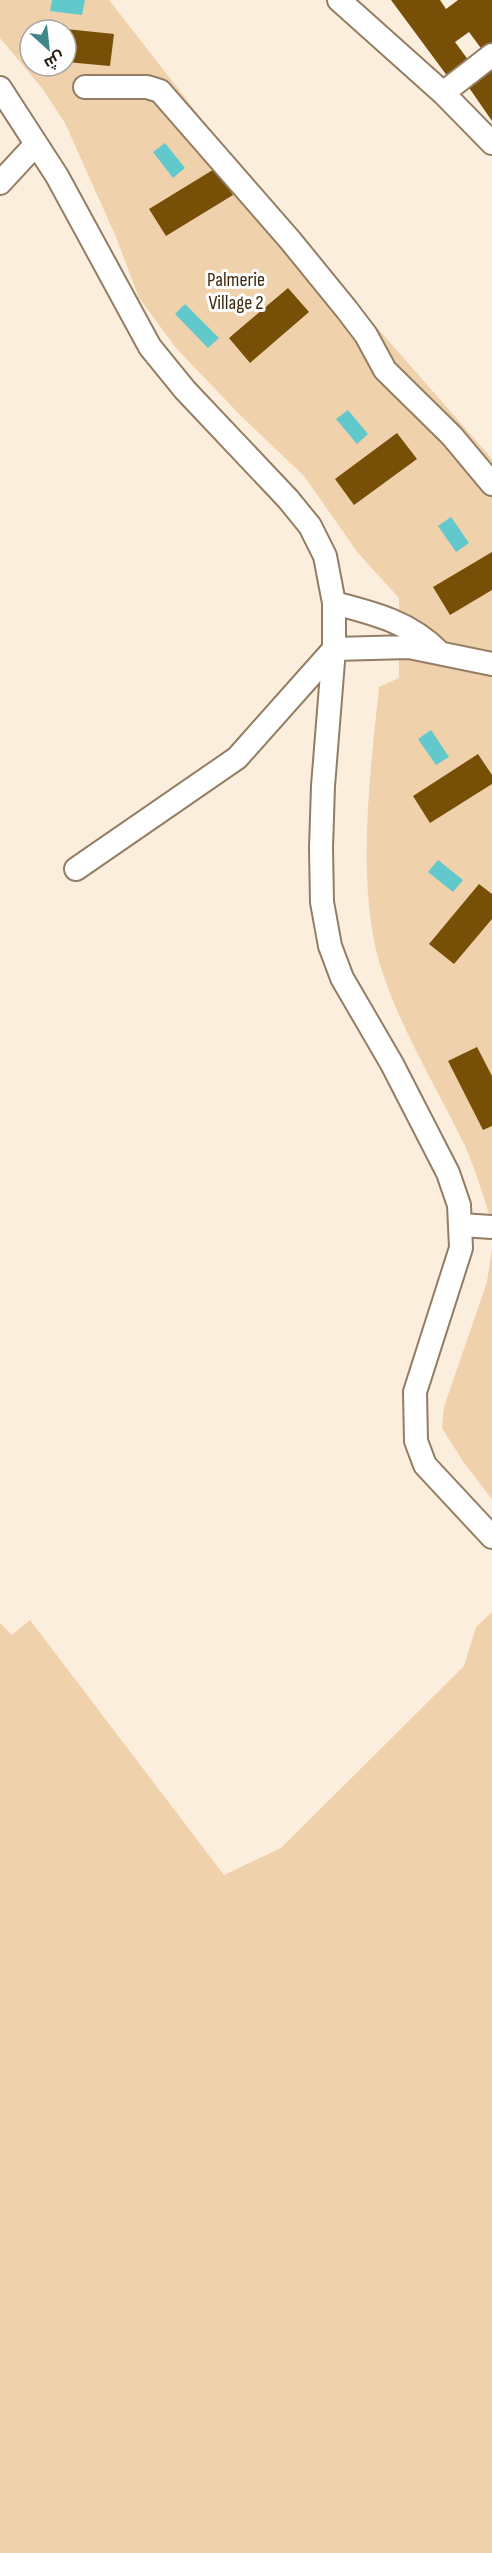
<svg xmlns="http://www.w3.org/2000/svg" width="492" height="2553" viewBox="0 0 492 2553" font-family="'Sofia Sans Condensed',Cairo,sans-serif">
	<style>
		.green { fill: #efd1ac; fill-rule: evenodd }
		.water { fill: #61c8cb }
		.building { fill: #784f06 }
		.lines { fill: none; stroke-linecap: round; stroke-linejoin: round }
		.minor-casing { stroke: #937e63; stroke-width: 26 }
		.minor { stroke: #fff; stroke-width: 22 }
		.labels { text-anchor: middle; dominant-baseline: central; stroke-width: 6; stroke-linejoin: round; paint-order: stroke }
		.park-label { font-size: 20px; fill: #3b280c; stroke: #fefefe }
	</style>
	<rect width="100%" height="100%" fill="#fceedd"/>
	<!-- green -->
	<path class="green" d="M0 0H109L260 194 492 459V1224C484 1198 476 1171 465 1146 438 1090 405 1037 384 977 354 893 370 776 379 687L399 678V598L358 553 304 476 241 416 176 348 139 298 116 237 65 123 42 88 0 38ZM30 30H66V66H30Z
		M492 1249V1499L464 1463 442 1428 444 1407 487 1282Z
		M492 1612V2553H0V1623L12 1635 30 1620 224 1875 281 1848 464 1666 476 1627Z"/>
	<!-- water -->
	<path class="water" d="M52 0H85L82 15 50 11Z
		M165 143 185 168 173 178 153 152Z
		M185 304 219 338 208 348 175 314Z
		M348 410 368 434 357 444 336 419Z
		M451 517 469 543 456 552 438 526Z
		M431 730 449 757 436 765 418 739Z
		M438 860 463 880 453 892 428 872Z"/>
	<!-- building -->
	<path class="building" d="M391 0H440L446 9 458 0H492V45L483 51 469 32 455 42 469 61 448 77Z
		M66 29 114 34 110 66 66 62Z
		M492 59V121L463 79Z
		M216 168 233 195 166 236 149 209Z
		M288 288 309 312 250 363 229 338Z
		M397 433 417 459 354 505 335 479Z
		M492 552V590L450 615 433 587Z
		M478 754 492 775V784L430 823 413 796Z
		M479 884 492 894V919L454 964 429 944Z
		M477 1047 492 1076V1126L483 1130 448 1061Z"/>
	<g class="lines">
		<!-- minor casing -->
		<g class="minor-casing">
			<path id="minor" d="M339 0 443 93 492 143
				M85 87H147L160 91 290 240 347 310 366 335 385 370 452 436 492 484
				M0 88 57 176 150 347 185 390 288 499 310 526 325 556 334 603V649L323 786 321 848 322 902 330 946 342 978 392 1064 448 1173 459 1205 461 1248 415 1392 416 1441 425 1465 492 1537
				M443 93 492 55
				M0 183 36 144
				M334 603C373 613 410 622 439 652
				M76 869 237 758 334 649 409 647 492 664
				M461 1225 492 1227"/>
		</g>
		<!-- minor -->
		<use href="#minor" class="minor"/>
	</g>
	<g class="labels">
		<!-- park labels -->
		<g class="park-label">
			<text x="236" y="280">Palmerie<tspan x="236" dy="23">Village 2</tspan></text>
		</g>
	</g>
	<!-- north arrow -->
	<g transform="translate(48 48) rotate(153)"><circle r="28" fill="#fefefe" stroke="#a8a4a0" stroke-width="1.5"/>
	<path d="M0-4.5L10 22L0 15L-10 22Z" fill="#3f8789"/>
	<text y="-9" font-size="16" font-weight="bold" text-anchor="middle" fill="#261d13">ش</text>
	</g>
</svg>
